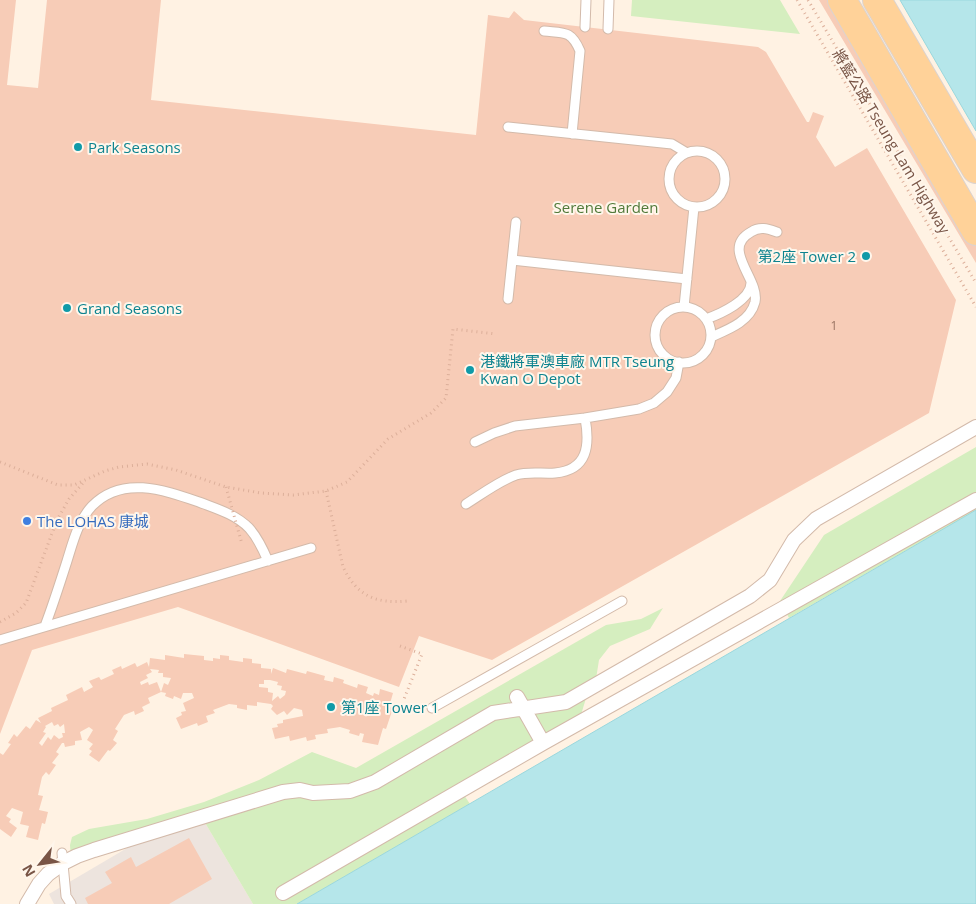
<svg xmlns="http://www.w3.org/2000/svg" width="976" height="904" viewBox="0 0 976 904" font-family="'Open Sans','Noto Sans TC',sans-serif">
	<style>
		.industrial { fill: #ede4de }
		.green { fill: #d5eebf }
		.water { fill: #b5e6ea; stroke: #9ad7dd }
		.building { fill: #f7ccb7; fill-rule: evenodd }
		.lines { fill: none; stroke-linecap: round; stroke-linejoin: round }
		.service-casing { stroke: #d3baaa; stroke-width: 11 }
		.pedestrian-casing { stroke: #d3baaa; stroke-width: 16 }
		.primary-casing { stroke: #dcd3cf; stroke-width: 30 }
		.path { stroke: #dcaf9a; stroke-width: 3; stroke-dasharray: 1 4; stroke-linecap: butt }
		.service { stroke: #fff; stroke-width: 9 }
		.pedestrian { stroke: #fff; stroke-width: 14 }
		.primary { stroke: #ffd299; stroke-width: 28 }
		.path-bridge { stroke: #dcaf9a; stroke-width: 3; stroke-dasharray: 1 4; stroke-linecap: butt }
		.culture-dot { fill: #0f9aa8; stroke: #fff6eb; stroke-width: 2 }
		.shop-dot { fill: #3f7fe0; stroke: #fff6eb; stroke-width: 2 }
		.labels { text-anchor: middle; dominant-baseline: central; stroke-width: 4; stroke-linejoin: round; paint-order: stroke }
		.number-label { font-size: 12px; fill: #987362 }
		.street-label { font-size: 15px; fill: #795546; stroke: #fff6eb }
		.culture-label { font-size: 15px; fill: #0d838f; stroke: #fff6eb; text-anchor: start }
		.park-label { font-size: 15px; fill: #517a3a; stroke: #fff6eb }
		.shop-label { font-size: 15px; fill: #366cbe; stroke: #fff6eb; text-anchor: start }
	</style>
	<rect width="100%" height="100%" fill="#fff2e3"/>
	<!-- industrial -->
	<path class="industrial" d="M204 821 253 904H54L49 894 139 841Z"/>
	<!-- green -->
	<path class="green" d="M632 0H780L800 34 631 16Z
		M976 447V510L789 618 780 601 824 535Z
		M663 608 650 629 610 646 599 660 596 679 587 695 576 731 464 795 470 804 297 904H253L204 821 86 852 82 862 71 858 70 845 72 837 89 829 147 819 204 802 259 780 312 752 356 768 606 625 641 619Z"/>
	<!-- water -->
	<path class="water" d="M900 0H976V131Z
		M976 510V904H297Z"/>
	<!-- building -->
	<path class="building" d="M0 0H16L7 85 38 88 47 0H161L151 100 476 135 488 15 509 18 514 11 524 20 758 47 766 52 807 122H809L813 112 824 116 816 137 835 167 867 148 956 300 929 413 492 660 419 636 399 687 178 607 32 650 0 734Z
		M819 0H857L976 202V263Z
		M184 654 204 656V660L213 661V658L220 659V655L229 656V660L243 662V658L252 659V663L261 664V668L271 669V674L273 668 286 673 287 669 306 674 307 671 325 676 324 680 333 682 334 677 344 680 343 683 357 688 358 684 368 687 366 693 373 696 374 693 379 695 380 689 393 693 389 707 393 708 386 729 383 728 378 745 362 742 364 734 360 733 359 736 349 733 350 730 340 727 327 729 328 733 315 735 316 739 307 741 306 737 290 741 289 736 275 739 272 728 278 727 277 724 283 723V720L303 716 302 710 294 708 287 715 284 711 277 715 271 709 273 706 271 704 257 702V706L247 705V710L237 708V705L229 704 213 710 215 713 206 716 208 722 198 726 197 723 181 729 176 718 182 715 181 712 186 711 183 703 194 698 192 693H183L181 699 174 696 173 699 165 696 166 693 161 692 148 698 150 703 142 707 144 711 135 715 134 711 124 715 115 729 118 731 113 740 117 743 110 751 108 750 99 762 89 755 92 751 89 749 93 744 87 740 93 730 89 727 80 732 82 740 75 741V745L65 747 64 743H62L56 752 59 754 52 763 56 765 49 775 46 772 42 777 38 795 43 796 39 810 48 812 45 824 42 823 38 840 26 837 29 826 20 824 23 812 12 808 6 816 11 819 9 822 17 828 11 837 0 829V753L3 755 11 744 8 743 14 734 17 737 26 726 30 729 36 720 41 723 38 718 52 711 51 708 68 700 66 695 82 687 84 692 93 687 89 681 99 677 101 680 114 674 112 670 121 666 122 669 135 663 137 667 147 662 149 667 150 658 165 660V655L184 658ZM150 669 159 670 158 673H163V677L171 678 168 685 164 683 161 692 157 682 149 685 148 682 141 685 140 682 148 678 146 675 152 672ZM264 680H270L278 682 277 685 282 686 281 690 286 691 285 695 280 699 278 696 272 701 273 693 268 692V688L259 687V684H264ZM52 722 54 726 58 724 60 727 64 724 65 733H62L63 737 59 739 54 735 51 740 48 737 42 746 39 743 46 733 43 732 46 727 45 726Z
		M189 838 212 879 169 904H88L85 898 112 883 105 872 131 857 136 867Z"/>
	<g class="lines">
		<!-- service casing -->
		<g class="service-casing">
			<path id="service" d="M585 27 586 0
				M608 29 609 0
				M544 31C564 33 571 30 580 51L572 134
				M508 127 672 144 687 153
				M669 179a28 28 0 1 1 56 0a28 28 0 1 1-56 0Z
				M512 260 687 279
				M508 299 516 222
				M684 307 694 207
				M655 335a28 28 0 1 1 56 0a28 28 0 1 1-56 0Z
				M706 319C720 314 752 300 751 282
				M711 337C727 330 750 322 755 302 760 279 720 249 751 232 760 226 768 229 777 232
				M475 442 494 433 515 426 585 418 639 409 654 403 667 392 676 378 679 362
				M466 504C482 494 499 481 516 475 529 471 542 474 555 473 588 470 590 445 585 418
				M45 626C53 605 60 583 67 561 73 542 78 521 92 506 122 475 164 490 199 502 217 509 235 514 249 528 258 538 263 549 268 561
				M0 640 311 548
				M432 708 622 601
				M62 853 66 896 71 904"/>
		</g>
		<!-- pedestrian casing -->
		<g class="pedestrian-casing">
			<path id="pedestrian" d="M517 697 543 743
				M283 893 543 743 976 500
				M27 904 39 884 48 874 63 863 77 856 94 850 283 792 300 790 313 793 350 791 375 782 493 713 566 702 750 596 770 580 794 540 816 519 976 427"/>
		</g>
		<!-- primary casing -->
		<g class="primary-casing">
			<path id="primary" d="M842 0 976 231
				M877 0 976 169"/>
		</g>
		<!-- path -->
		<path class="path" d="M797 0 976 307
			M808 0 976 283
			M0 462 58 485H74L105 471 119 467 147 464 176 470 226 487 261 493 293 495 326 491 347 482 388 439 431 413 446 398 453 329 496 334
			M0 622 16 613 26 603 57 520 69 499 83 483
			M400 646 422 654 404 699"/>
		<!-- service -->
		<use href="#service" class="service"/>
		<!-- pedestrian -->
		<use href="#pedestrian" class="pedestrian"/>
		<!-- primary -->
		<use href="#primary" class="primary"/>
		<!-- path-bridge -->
		<path class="path-bridge" d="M226 487 242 544
			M326 491 343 567C357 596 376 604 407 601"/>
	</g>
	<!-- markers -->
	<g class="culture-dot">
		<circle cx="78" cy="147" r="5"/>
		<circle cx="866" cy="256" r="5"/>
		<circle cx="67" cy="308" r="5"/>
		<circle cx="470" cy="370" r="5"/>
		<circle cx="331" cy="707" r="5"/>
	</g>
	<circle class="shop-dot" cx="27" cy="521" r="5"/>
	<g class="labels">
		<!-- number labels -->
		<g class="number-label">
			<text x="834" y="325">1</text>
		</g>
		<!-- street labels -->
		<g class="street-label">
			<text transform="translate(892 141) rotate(59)">將藍公路 Tseung Lam Highway</text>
		</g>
		<!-- culture labels -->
		<g class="culture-label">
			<text x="88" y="147">Park Seasons</text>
			<text x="856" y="256" text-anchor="end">第2座 Tower 2</text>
			<text x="77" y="308">Grand Seasons</text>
			<text x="480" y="361">港鐵將軍澳車廠 MTR Tseung<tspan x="480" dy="17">Kwan O Depot</tspan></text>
			<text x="341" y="707">第1座 Tower 1</text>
		</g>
		<!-- park labels -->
		<g class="park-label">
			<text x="606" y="207">Serene Garden</text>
		</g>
		<!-- shop labels -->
		<g class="shop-label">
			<text x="37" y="521">The LOHAS 康城</text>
		</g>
	</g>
	<!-- north arrow -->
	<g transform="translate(40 864) rotate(240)" stroke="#fff6eb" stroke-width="4" paint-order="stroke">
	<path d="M0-4L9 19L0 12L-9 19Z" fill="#795546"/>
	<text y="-8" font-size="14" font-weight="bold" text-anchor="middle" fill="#795546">N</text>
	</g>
</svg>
